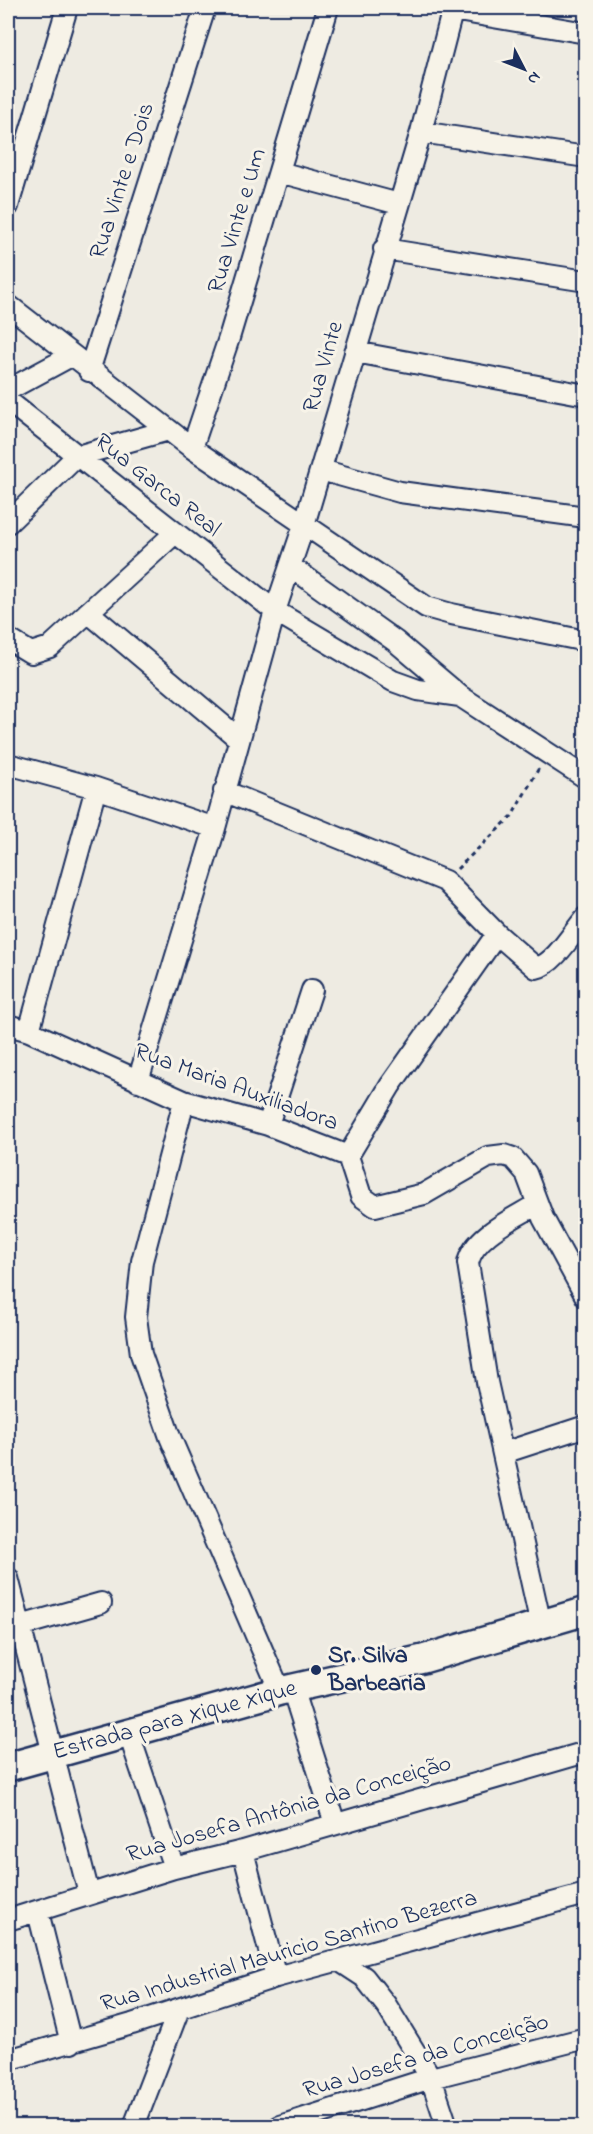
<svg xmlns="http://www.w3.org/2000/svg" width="593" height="2134" viewBox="0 0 593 2134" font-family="'Indie Flower',sans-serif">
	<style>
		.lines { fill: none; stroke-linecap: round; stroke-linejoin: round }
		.street-casing { stroke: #1b2f5e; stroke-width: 24 }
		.secondary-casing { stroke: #1b2f5e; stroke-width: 32 }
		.path { stroke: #1b2f5e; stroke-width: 3; stroke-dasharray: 4.5 4.5; stroke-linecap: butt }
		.street { stroke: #f7f3e8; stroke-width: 20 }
		.secondary { stroke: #f7f3e8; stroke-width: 27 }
		.poi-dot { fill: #1b2f5e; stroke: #f7f3e8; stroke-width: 2 }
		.labels { text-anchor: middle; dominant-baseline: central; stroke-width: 6; stroke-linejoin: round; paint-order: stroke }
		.street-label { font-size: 24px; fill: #1b2f5e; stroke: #f7f3e8 }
		.poi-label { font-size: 24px; font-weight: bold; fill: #1b2f5e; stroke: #f7f3e8; text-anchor: start }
	</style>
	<rect width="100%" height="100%" fill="#eeebe2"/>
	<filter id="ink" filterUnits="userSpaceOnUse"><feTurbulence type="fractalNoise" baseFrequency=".0167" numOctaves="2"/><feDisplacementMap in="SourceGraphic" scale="12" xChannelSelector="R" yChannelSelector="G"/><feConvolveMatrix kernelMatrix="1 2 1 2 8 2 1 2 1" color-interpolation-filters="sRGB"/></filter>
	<g filter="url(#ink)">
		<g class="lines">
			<!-- street casing -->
			<g class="street-casing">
				<path id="street" d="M452 10 586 33
					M421 132 586 157
					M279 172 399 204
					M8 206 67 8
					M384 249 586 281
					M8 305 192 448 426 607 451 614 586 641
					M355 352 586 395
					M89 371 205 8
					M8 390 71 356
					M8 401 275 611 393 681 418 690 460 696
					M192 448 229 338 328 8
					M321 470 400 492 586 517
					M8 523 77 456 169 430
					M290 566 395 641 460 696 586 778
					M88 612 239 739
					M8 639 31 653 50 647 175 533
					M8 764 96 788 215 828
					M224 791 445 881 497 934 536 968C555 964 573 932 586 917
					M8 1025 29 1031 184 1101 268 1125 348 1156
					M29 1031 96 788
					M138 1081 215 828 275 611 304 525 421 132 453 8
					M184 1101 142 1261 136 1317 141 1354 170 1437 280 1691
					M268 1125 312 990
					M348 1156 361 1196 375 1206 424 1194 488 1157 504 1155 513 1158 526 1173 543 1218 586 1297
					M348 1156 390 1086 497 934
					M537 1204C515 1218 474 1235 468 1263L487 1382 541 1625
					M503 1453 586 1426
					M8 1578 89 1894
					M20 1626 101 1603
					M292 1688 335 1824
					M129 1734 174 1868
					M243 1851 276 1977
					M38 1912 71 2043
					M8 1920 174 1868 243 1851 586 1752
					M338 1960 364 1977 386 2005 431 2078 447 2126
					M8 2060 132 2024 276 1977 586 1894
					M134 2126 179 2009
					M280 2126 431 2078 586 2038"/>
			</g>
			<!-- secondary casing -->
			<g class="secondary-casing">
				<path id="secondary" d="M8 1767 280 1691 423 1659 586 1611"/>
			</g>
			<!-- path -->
			<path class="path" d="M457 869 512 816 539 768"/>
			<!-- street -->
			<use href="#street" class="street"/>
			<!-- secondary -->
			<use href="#secondary" class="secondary"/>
		</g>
	</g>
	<!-- markers -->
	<circle class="poi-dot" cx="316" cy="1670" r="6"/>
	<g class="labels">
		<!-- street labels -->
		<g class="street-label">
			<text transform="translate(123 181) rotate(-72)">Rua Vinte e Dois</text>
			<text transform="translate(238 221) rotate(-73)">Rua Vinte e Um</text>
			<text transform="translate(324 367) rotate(-74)">Rua Vinte</text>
			<text transform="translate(157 486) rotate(38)">Rua Garca Real</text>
			<text transform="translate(236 1088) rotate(20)">Rua Maria Auxiliadora</text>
			<text transform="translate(175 1721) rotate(-15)">Estrada para Xique Xique</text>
			<text transform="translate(289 1810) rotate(-16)">Rua Josefa Antônia da Conceição</text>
			<text transform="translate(289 1952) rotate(-16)">Rua Industrial Mauricio Santino Bezerra</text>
			<text transform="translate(426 2057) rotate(-16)">Rua Josefa da Conceição</text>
		</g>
		<!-- poi labels -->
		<g class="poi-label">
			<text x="328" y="1656">Sr. Silva<tspan x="328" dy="28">Barbearia</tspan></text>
		</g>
	</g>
	<!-- margin -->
	<rect width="593" height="2134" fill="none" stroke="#f7f3e8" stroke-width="30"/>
	<rect x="15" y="15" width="563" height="2104" fill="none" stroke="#1b2f5e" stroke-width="2" filter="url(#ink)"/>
	<!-- north arrow -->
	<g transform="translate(524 69) rotate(132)" stroke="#f7f3e8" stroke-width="4.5" paint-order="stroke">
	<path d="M0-4.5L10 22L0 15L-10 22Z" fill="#1b2f5e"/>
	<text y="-9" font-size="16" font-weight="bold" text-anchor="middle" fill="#1b2f5e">N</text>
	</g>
</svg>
